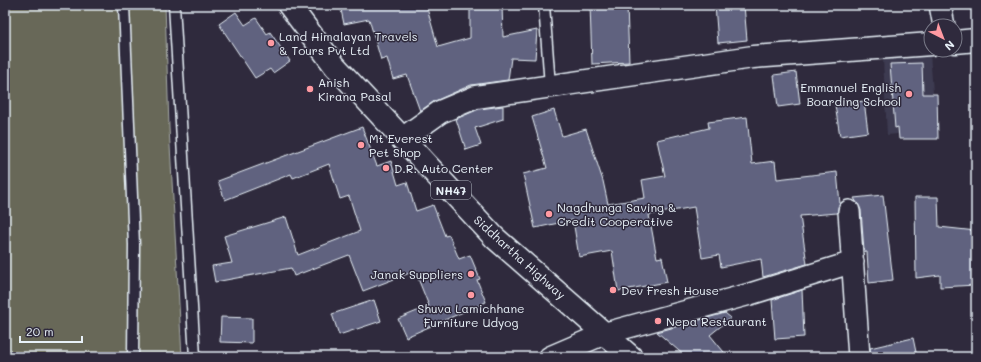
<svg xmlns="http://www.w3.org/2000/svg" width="981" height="362" viewBox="0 0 981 362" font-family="Mali,sans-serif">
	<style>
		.built { fill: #3e3b51 }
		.green { fill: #676859; stroke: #a8aca8 }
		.building { fill: #60627f; stroke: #e8f1f8 }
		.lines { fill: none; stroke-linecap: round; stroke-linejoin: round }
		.service-casing { stroke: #e8f1f8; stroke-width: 13 }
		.minor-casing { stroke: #e8f1f8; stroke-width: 24 }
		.secondary-casing { stroke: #e8f1f8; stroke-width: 25 }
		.trunk-casing { stroke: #e8f1f8; stroke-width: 25 }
		.service { stroke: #2f2a3d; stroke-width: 10 }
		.minor { stroke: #2f2a3d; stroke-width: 21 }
		.secondary { stroke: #2f2a3d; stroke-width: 22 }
		.trunk { stroke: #2f2a3d; stroke-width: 22 }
		.poi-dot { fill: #ff9aa2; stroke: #2f2a3d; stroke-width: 1.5 }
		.labels { text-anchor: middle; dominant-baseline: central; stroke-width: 3; stroke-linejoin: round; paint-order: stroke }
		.shield { fill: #2f2a3d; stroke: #b0b5c0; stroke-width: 1 }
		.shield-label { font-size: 11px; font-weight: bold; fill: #e8f1f8 }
		.poi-label { font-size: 12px; fill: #e8f1f8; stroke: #2f2a3d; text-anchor: start }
		.street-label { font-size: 12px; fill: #e8f1f8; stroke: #2f2a3d }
	</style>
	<rect width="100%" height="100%" fill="#2f2a3d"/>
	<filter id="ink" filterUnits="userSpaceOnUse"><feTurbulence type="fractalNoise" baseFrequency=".025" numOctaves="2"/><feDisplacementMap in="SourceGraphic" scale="8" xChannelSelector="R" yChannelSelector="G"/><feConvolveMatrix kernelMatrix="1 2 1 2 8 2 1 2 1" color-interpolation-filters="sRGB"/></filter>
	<g filter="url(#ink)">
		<!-- built -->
		<path class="built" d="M930 54 936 130 887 135 883 58Z"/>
		<!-- green -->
		<path class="green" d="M5 5H165L169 128 182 357H5Z"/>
		<!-- building -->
		<path class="building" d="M340 5H426L438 47 470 38V5H502L503 37 537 30 535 59 511 58 508 80 471 85 435 101 420 111 407 75 393 79 387 58 381 60 369 19 344 24Z
			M590 5H627L629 62 592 64Z
			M715 5H744L747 40 718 43Z
			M236 12 245 25 256 18 267 34 270 32 290 61 273 73 270 69 255 78 219 24Z
			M922 63 923 94H937L938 139H899L898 127 895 128 890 64Z
			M796 72 800 104 778 107 774 75Z
			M864 101 868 132 840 136 835 105Z
			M503 106V119L475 128 481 145 466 150 456 119 479 109Z
			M554 110 562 136 586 129 603 181 608 204 645 198 642 180 665 176 657 140 709 128 708 122 747 117 752 164 775 161 777 179 837 172 840 204 837 213 800 216 807 264 763 277 761 259 721 267 719 255 702 258 694 207 649 215 657 258 662 257 667 282 618 291 612 251 579 257 573 220 535 228 523 174 547 168 532 117Z
			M362 127 377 166 391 161 398 185 407 182 416 211 433 205 445 236 449 235 459 259 470 255 480 279 477 280 486 302 406 337 398 319 429 306 415 271 363 291 349 255 294 276 291 268 215 282 212 266 232 263 224 236 286 217 298 255 360 231 349 196 340 199 329 164 293 178 291 174 225 200 218 181Z
			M883 195 893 280 869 283 867 252H864L861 210 854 198Z
			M915 197H938L939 227 976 231V285L940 287V275L916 278Z
			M802 290 804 337 775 339 772 300Z
			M374 300 381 321 339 335 332 314Z
			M725 313 731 318 710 335 728 357H686L657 332Z
			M221 317 252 318V343L220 342Z
			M913 338 917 357H871L870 348Z"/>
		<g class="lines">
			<!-- service casing -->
			<g class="service-casing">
				<path id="service" d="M124 5 134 245 133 357
					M174 5 195 357
					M544 5 550 86"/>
			</g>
			<!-- minor casing -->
			<g class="minor-casing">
				<path id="minor" d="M940 5 944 26
					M849 211 859 357
					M550 357 606 333 750 294 853 262"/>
			</g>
			<!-- secondary casing -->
			<g class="secondary-casing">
				<path id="secondary" d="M955 42 976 40
					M402 139 440 112 476 97 753 57 931 44"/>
			</g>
			<!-- trunk casing -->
			<g class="trunk-casing">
				<path id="trunk" d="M289 5 335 66 495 238 631 357"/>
			</g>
			<!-- service -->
			<use href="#service" class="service"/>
			<!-- minor -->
			<use href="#minor" class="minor"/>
			<!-- secondary -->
			<use href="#secondary" class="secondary"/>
			<!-- trunk -->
			<use href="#trunk" class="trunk"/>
		</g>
	</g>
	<!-- markers -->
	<g class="poi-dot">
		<circle cx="271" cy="43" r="4"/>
		<circle cx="310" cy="89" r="4"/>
		<circle cx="909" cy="94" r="4"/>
		<circle cx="361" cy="145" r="4"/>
		<circle cx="386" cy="168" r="4"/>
		<circle cx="549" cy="214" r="4"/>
		<circle cx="471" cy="274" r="4"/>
		<circle cx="613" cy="290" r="4"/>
		<circle cx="471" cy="295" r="4"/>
		<circle cx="658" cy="321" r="4"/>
	</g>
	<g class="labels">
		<!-- shield labels -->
		<rect class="shield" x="431" y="181" width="40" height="18" rx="3"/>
		<g class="shield-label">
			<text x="451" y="190">NH47</text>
		</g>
		<!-- poi labels -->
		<g class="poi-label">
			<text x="279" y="36">Land Himalayan Travels<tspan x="279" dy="14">&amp; Tours Pvt Ltd</tspan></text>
			<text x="318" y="82">Anish<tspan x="318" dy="14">Kirana Pasal</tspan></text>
			<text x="901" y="87" text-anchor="end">Emmanuel English<tspan x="901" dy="14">Boarding School</tspan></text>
			<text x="369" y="138">Mt Everest<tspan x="369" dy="14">Pet Shop</tspan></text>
			<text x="394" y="168">D.R. Auto Center</text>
			<text x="557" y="207">Nagdhunga Saving &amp;<tspan x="557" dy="14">Credit Cooperative</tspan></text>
			<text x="463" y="274" text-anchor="end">Janak Suppliers</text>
			<text x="621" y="290">Dev Fresh House</text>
			<text x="471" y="308" text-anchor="middle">Shuva Lamichhane<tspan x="471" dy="14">Furniture Udyog</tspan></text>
			<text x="666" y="321">Nepa Restaurant</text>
		</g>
		<!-- street labels -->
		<g class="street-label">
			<text transform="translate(520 257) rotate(42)">Siddhartha Highway</text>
		</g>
	</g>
	<!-- margin -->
	<rect width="981" height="362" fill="none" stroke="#2f2a3d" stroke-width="20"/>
	<rect x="10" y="10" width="961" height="342" fill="none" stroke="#e8f1f8" stroke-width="1.5" filter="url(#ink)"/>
	<!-- north arrow -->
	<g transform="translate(943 38) rotate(138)"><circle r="19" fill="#2f2a3d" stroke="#797a88"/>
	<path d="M0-3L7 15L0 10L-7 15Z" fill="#ff9aa2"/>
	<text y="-6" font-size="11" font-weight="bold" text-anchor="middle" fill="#e8f1f8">N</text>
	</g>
	<!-- scale -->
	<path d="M20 336v6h62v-6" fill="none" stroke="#e8f1f8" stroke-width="2"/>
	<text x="26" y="336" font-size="12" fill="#e8f1f8" stroke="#2f2a3d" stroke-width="3" paint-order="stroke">20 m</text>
</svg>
